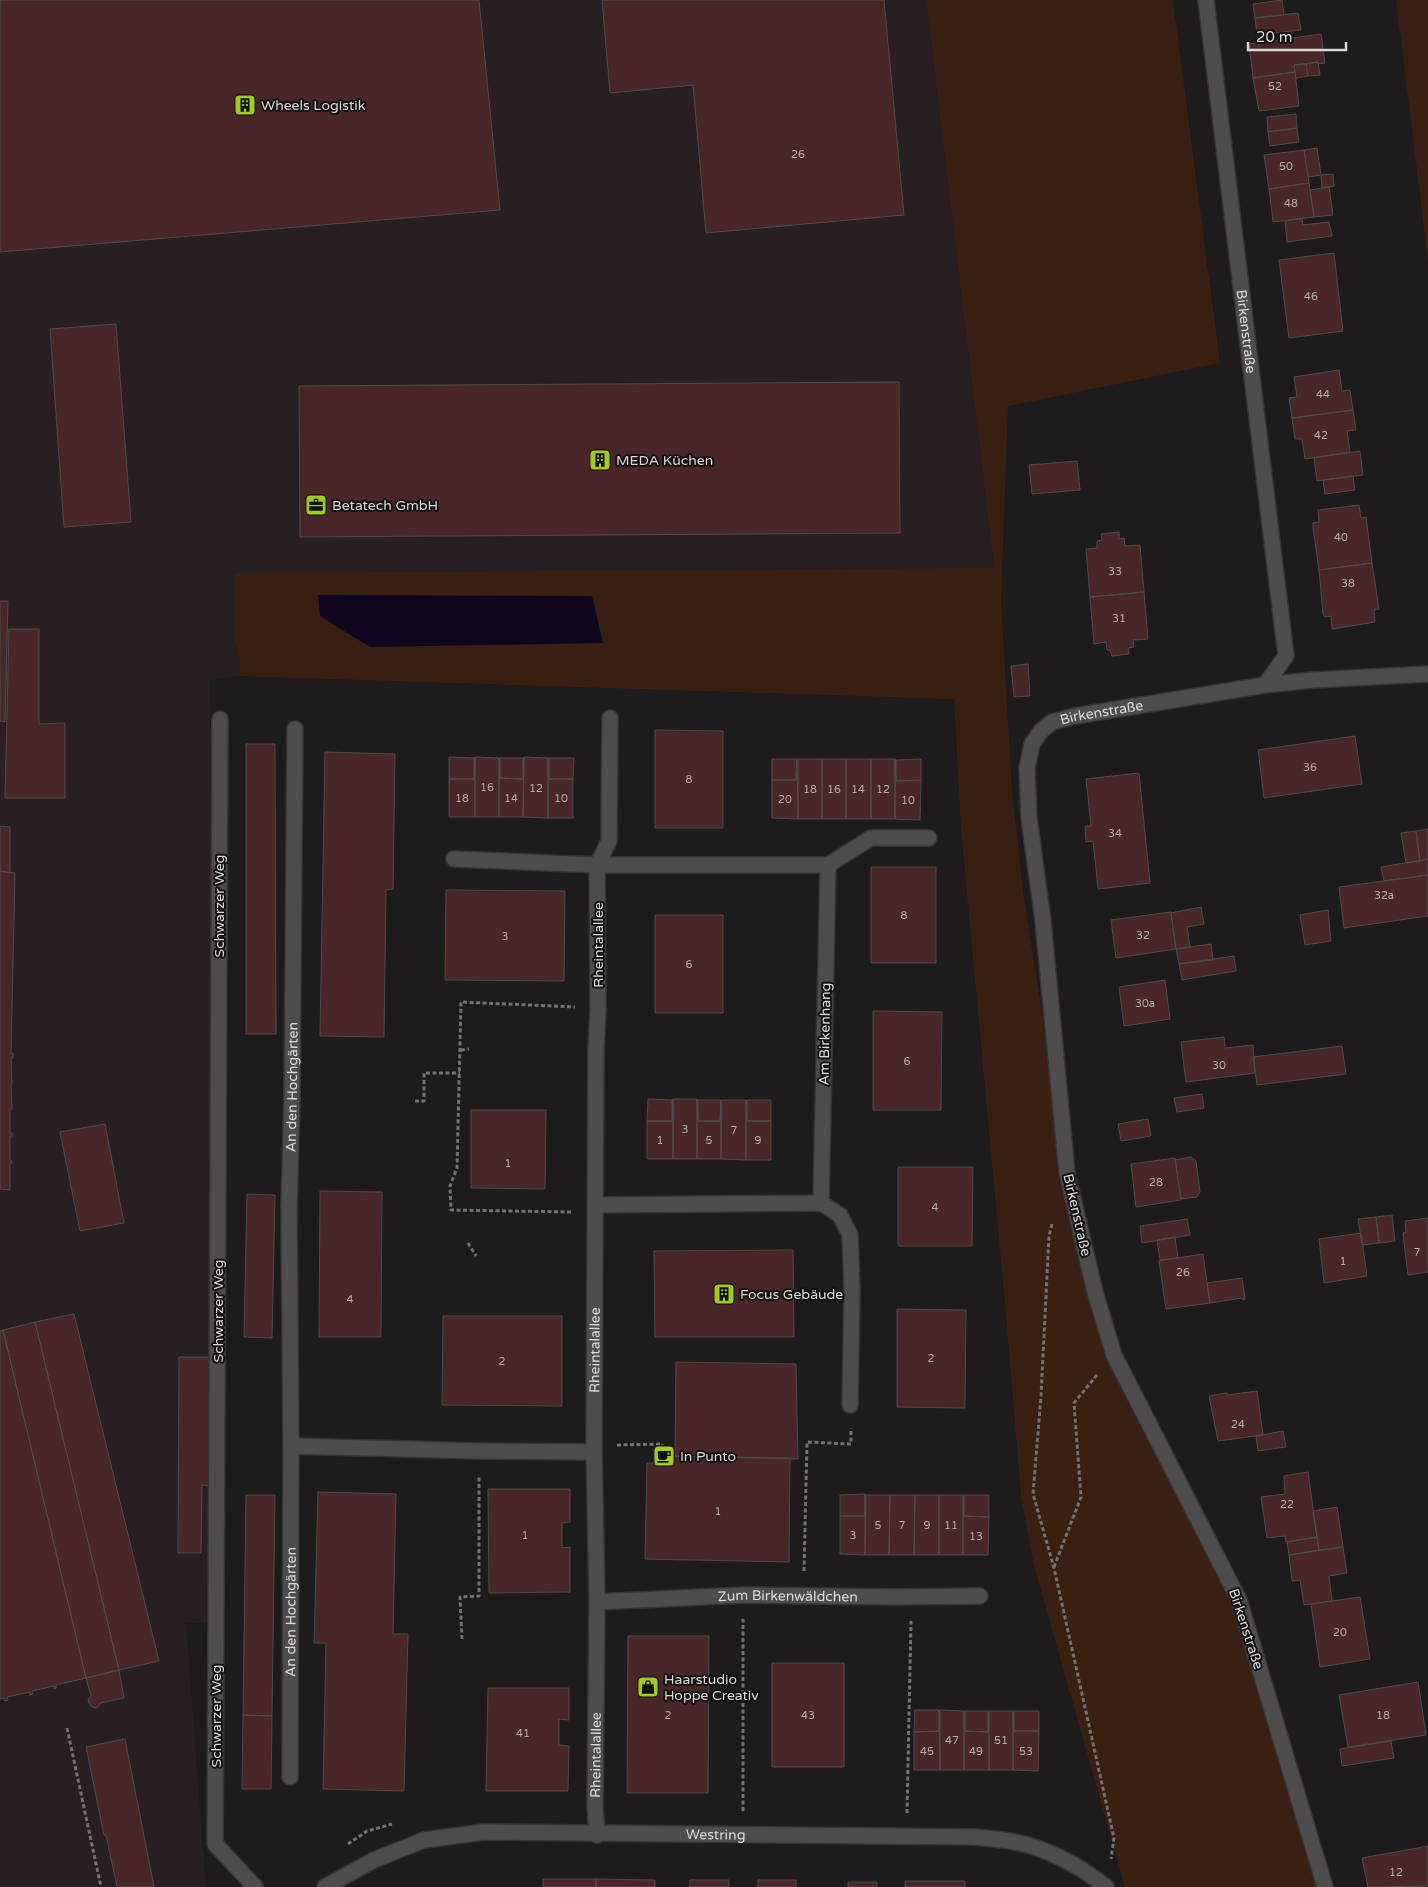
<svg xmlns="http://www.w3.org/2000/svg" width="1428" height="1887" viewBox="0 0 1428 1887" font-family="'Varela Round',sans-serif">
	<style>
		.built { fill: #281f23 }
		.green { fill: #3a1f13 }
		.water { fill: #0f071f }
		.building { fill: #492729; stroke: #504c4d }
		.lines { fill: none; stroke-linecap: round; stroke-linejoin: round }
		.minor-casing { stroke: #363535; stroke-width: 18 }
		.path { stroke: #747273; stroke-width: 3; stroke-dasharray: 4 2.5; stroke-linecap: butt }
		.minor { stroke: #4f4c4e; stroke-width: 15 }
		.labels { text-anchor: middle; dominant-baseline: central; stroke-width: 4; stroke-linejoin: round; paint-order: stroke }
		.number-label { font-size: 11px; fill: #b6adae }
		.poi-label { font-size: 14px; fill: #dbdada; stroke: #141213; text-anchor: start }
		.street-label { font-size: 14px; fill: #dbdada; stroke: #141213 }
	</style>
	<rect width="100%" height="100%" fill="#1d1b1c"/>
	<!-- built -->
	<path class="built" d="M0 0H926L994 568 954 699 240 676 210 681 213 1496 208 1623H186L206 1887H0Z"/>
	<!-- green -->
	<path class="green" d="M926 0H1173L1220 363 1008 406 1001 602 1012 790 1023 891 1067 1173 1114 1355 1232 1585 1325 1887H1125L1034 1566 1021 1497 1004 1293 961 829 954 699 240 676V657L234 638V573L994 568Z
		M1396 0H1428V260Z"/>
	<!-- water -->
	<path class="water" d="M318 595 592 596 603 643 370 647 320 616Z"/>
	<!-- building -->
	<path class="building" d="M0 0H479L500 210 0 252Z
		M602 0H884L904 215 706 233 693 85 610 93Z
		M1282 0 1284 15 1255 18 1253 4Z
		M1298 13 1301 30 1257 35 1255 18Z
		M1321 34 1325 63 1318 64V62L1294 65 1295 72 1253 78 1249 44Z
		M1318 62 1320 75 1308 76 1306 64Z
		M1306 64 1308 76 1296 78 1294 65Z
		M1295 72 1299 106 1259 111 1253 78Z
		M1296 114 1297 128 1268 132 1267 117Z
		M1297 128 1299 142 1270 146 1268 132Z
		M1317 148 1321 175 1308 177 1304 150Z
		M1304 150 1309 183 1269 189 1264 155Z
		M1333 174 1334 186 1322 188 1321 175Z
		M1309 183 1314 217 1273 222 1269 189Z
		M1329 187 1333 215 1314 217 1310 190Z
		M1302 218 1303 225 1329 222 1332 236 1287 242 1285 221Z
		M1334 253 1343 331 1289 338 1279 260Z
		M116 324 131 522 64 527 50 329Z
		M1339 370 1342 391 1350 390 1353 410 1292 418 1289 398 1297 397 1294 377Z
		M899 382 900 533 300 537 299 386Z
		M1353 410 1356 430 1347 431 1350 452 1305 459 1302 439H1295L1292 418Z
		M1360 451 1363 475 1317 481 1314 458Z
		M1077 461 1080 490 1032 494 1029 465Z
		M1353 476 1355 490 1325 494 1323 480Z
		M1359 505 1361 518 1366 517 1372 563 1319 570 1313 528V523L1319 522 1318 510Z
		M1119 532V539L1124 538 1125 546 1140 545 1144 592 1090 597 1086 549 1097 548V541L1102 540 1101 534Z
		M1372 563 1379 609 1374 610 1375 622 1332 629 1331 616 1325 617 1323 614 1319 570Z
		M1144 592 1148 639 1133 640 1134 647 1128 648 1129 654 1112 656 1110 650H1107L1106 642 1094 644 1090 597Z
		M0 601H8L5 722 0 721Z
		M9 629H39V724L65 723V798H5Z
		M1028 664 1030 696 1014 697 1011 666Z
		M655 730 723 731V828H655Z
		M1355 736 1362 784 1264 798 1258 750Z
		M246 744H275L276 1034H246Z
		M325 752 395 754 393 889 386 890 384 1037 320 1036Z
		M449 757 474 758V779H449Z
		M475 757 499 758V817H475Z
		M475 757V817H449V779H474Z
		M524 757 548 758V818L523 817Z
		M524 757 523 817H499V758L500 778 523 779Z
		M500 758H523V779L500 778Z
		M548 758 549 779H573V818H548Z
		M549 758H574L573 779H549Z
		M772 759H797L796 780H772Z
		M797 759 798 819 772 818V780H796Z
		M798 759H822V819H798Z
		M822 759H846V819H822Z
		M846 759H871V819H846Z
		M871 759H895V819H871Z
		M895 759 896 781 921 780 920 820 895 819Z
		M921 759V780L896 781V760Z
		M1139 773 1150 883 1098 889 1093 841 1086 842 1085 826H1091L1086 779Z
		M0 826 10 827V873L0 871Z
		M1428 829V859L1420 861 1416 831Z
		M1416 831 1420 861 1406 863 1401 833Z
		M1428 859V875L1384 881 1381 867Z
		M871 867H936V963H871Z
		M0 871 15 873 11 1054 13 1053V1058H11L12 1084H11L12 1109H10V1133H12V1136H10V1160H11L12 1163H10V1190L0 1189Z
		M1428 875V916L1344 928 1339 887Z
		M446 890 565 891 564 981 445 980Z
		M1201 907 1204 924 1187 927 1190 947 1176 949 1171 913Z
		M1328 910 1331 941 1305 945 1300 915Z
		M1171 912 1176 949 1116 958 1111 920Z
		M655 915H723V1013H655Z
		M1211 944 1213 960 1179 964 1176 949Z
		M1234 956 1236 971 1182 980 1179 964Z
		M1165 980 1170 1019 1124 1026 1119 987Z
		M873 1011 942 1012 941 1110H873Z
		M1224 1037 1225 1048 1253 1045 1255 1073 1186 1082 1181 1042Z
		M1342 1046 1346 1074 1257 1085 1253 1057Z
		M1202 1094 1204 1108 1177 1112 1174 1098Z
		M648 1099 672 1100V1121H647Z
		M673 1099H697V1159H673Z
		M673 1099V1159H647V1121H672Z
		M697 1099 698 1121H720L721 1100V1159H697Z
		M698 1100H721L720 1121H698Z
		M721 1100H746V1160L721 1159Z
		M746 1100 747 1121H771V1160H746Z
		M747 1100H771V1121H747Z
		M471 1110H546L545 1189 471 1188Z
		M1148 1119 1151 1136 1121 1141 1118 1124Z
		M105 1124 124 1223 80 1231 60 1132Z
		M1191 1157 1196 1161 1200 1192 1197 1197 1181 1199 1175 1160Z
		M1175 1158 1181 1200 1136 1207 1131 1164Z
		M898 1167H973L972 1246H898Z
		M320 1191 382 1192 381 1337H319Z
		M247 1194 275 1195 272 1338 244 1337Z
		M1392 1215 1395 1241 1379 1243 1376 1217Z
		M1376 1217 1379 1243 1362 1245 1358 1219Z
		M1428 1218V1272L1408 1275 1403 1233 1406 1232 1405 1221Z
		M1187 1219 1190 1235 1142 1243 1140 1226Z
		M1361 1233 1367 1276 1324 1283 1319 1239Z
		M1175 1237 1178 1258 1160 1260 1157 1240Z
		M793 1250 794 1337H655L654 1251Z
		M1203 1254 1210 1303 1166 1309 1159 1261Z
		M1242 1278 1245 1299 1243 1300 1242 1298 1210 1303 1207 1283Z
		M897 1309 966 1310 965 1408 897 1407Z
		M74 1314 159 1661 119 1670 35 1322Z
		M443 1316H562V1406L442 1405Z
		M35 1322 119 1670 86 1678 3 1330Z
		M3 1330 86 1678 56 1685V1688L54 1689V1686L32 1691 33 1694 30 1695V1692L7 1697 8 1700 5 1701 4 1698 0 1699V1331Z
		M179 1357H211L209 1486 202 1485 201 1553H178Z
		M676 1362 796 1364 798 1459 675 1456Z
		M1257 1391 1263 1435 1218 1441 1209 1396 1227 1393V1395Z
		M1283 1431 1286 1447 1258 1451 1256 1436Z
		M664 1456 790 1458 789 1562 645 1559 647 1463H664Z
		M1308 1472 1317 1537 1286 1542 1285 1536 1267 1538 1261 1497 1285 1494 1284 1476Z
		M488 1489H570V1522L562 1523V1548L570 1547V1592L489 1593Z
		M318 1492 396 1494 393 1634H408L404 1791 323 1789 326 1643H314Z
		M865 1494V1516H840V1495Z
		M865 1494V1555L840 1554V1516H865Z
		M246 1495H275L272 1716 243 1715Z
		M866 1495H890L889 1555H865Z
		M890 1495H915L914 1555H889Z
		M915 1495H939V1555H914Z
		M939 1495H963V1555H939Z
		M963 1495 964 1516 989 1517 988 1555H963Z
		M964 1495H989V1517L964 1516Z
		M1337 1507 1343 1547 1319 1550 1313 1511Z
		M1317 1537 1319 1550 1289 1555 1287 1542Z
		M1343 1547 1347 1573 1329 1576 1332 1601 1304 1605 1300 1580 1292 1581 1289 1555Z
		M1360 1597 1370 1659 1320 1667 1311 1604Z
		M628 1636H709L708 1793H627Z
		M772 1663H844V1767H772Z
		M119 1670 124 1698 101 1703 97 1708 92 1707 89 1703 88 1699 91 1696 86 1678Z
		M1418 1682 1426 1735 1348 1747 1339 1695Z
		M488 1688H569V1720L559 1719V1745L569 1746 568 1791H486Z
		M915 1710H939V1731L914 1732Z
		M939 1710 940 1770H914V1732L939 1731Z
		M940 1710 964 1711V1770H940Z
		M964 1711 965 1731 988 1732 989 1711V1770H964Z
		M965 1711H988V1732L965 1731Z
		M989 1711H1013V1770H989Z
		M1013 1711 1014 1731H1039L1038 1771 1013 1770Z
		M1014 1711H1039V1731H1014Z
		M243 1715 272 1716 271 1789H242Z
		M125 1739 154 1887H117L106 1835H104L86 1747Z
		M1391 1741 1394 1758 1342 1766 1340 1749Z
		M1428 1846V1886L1368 1887 1362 1858Z
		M543 1879H596V1887H543Z
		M596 1879 655 1880V1887H596Z
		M690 1880H729V1887H690Z
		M758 1880H796V1887H758Z
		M905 1881H965V1887H905Z
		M848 1882H877V1887H848Z"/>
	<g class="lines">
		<!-- minor casing -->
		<g class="minor-casing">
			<g id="minor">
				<path id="s1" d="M1206 0 1286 656 1265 685"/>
				<path d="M220 719 215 1844 255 1887"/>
				<path d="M454 859 597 865H828L821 1203 596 1205"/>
				<path d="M828 865 871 838H929"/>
				<path d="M821 1203 840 1215 850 1235 852 1291 850 1405"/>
				<path id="s2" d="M291 1446 289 1208 292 1097 295 729"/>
				<path id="s3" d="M597 1602 743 1595 896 1597 980 1596"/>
				<path id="s4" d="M290 1777 291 1446 479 1451 594 1452"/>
				<path id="s5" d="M597 1835 595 1806 597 1602 594 1446 596 1049 598 1009 597 865 609 841 610 718"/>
				<path id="s6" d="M325 1887 374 1860 424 1840 484 1832 974 1837C986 1838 998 1839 1009 1841 1043 1846 1079 1865 1106 1887"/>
				<path id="s7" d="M1325 1887 1239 1600 1114 1355 1095 1292 1067 1173 1043 921 1029 818 1027 768 1032 744 1041 731 1052 722 1075 716 1265 685 1313 680 1428 674"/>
			</g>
		</g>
		<!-- path -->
		<path class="path" d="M461 1050 469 1049
			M415 1101H424V1073H460
			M571 1212 451 1210 450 1186 457 1168 461 1002 575 1007
			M1052 1224 1049 1236 1041 1396 1033 1494 1054 1568 1114 1838 1111 1859
			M468 1243 476 1256
			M617 1445 662 1444 663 1452
			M1054 1567 1081 1497 1074 1403 1097 1375
			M804 1571 807 1442 851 1444V1428
			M462 1639 460 1597 479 1596V1475
			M67 1728 101 1887
			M743 1811V1619
			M907 1813 911 1621
			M348 1844 367 1831 392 1824"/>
		<!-- minor -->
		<use href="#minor" class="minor"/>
	</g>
	<!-- icons -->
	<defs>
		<g id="building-square" transform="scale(1.125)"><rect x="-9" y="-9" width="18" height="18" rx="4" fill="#a3c926" stroke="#141213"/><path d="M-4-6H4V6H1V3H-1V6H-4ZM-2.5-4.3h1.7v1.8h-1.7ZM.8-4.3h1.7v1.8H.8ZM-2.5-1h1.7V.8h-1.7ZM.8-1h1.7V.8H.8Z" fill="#111"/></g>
		<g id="office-square" transform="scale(1.125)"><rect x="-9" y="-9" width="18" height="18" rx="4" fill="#a3c926" stroke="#141213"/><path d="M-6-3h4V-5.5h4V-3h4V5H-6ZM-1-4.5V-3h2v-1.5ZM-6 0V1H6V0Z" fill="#111"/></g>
		<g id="cafe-square" transform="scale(1.125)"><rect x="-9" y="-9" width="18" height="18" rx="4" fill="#a3c926" stroke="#141213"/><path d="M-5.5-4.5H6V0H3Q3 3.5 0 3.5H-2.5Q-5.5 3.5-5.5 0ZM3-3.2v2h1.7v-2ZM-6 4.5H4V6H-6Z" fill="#111"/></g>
		<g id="shop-square" transform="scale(1.125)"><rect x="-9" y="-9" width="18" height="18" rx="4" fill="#a3c926" stroke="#141213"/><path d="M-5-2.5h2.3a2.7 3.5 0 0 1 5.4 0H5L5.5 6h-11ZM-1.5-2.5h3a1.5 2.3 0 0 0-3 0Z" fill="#111"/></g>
	</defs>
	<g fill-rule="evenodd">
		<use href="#building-square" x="245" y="105"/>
		<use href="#building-square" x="600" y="460"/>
		<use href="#office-square" x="316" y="505"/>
		<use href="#building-square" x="724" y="1294"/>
		<use href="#cafe-square" x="664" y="1456"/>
		<use href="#shop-square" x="648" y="1687"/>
	</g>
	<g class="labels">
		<!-- number labels -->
		<g class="number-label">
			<text x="1275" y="86">52</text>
			<text x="798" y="154">26</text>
			<text x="1286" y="166">50</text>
			<text x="1291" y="203">48</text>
			<text x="1311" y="296">46</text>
			<text x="1323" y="394">44</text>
			<text x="1321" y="435">42</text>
			<text x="1341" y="537">40</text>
			<text x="1115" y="571">33</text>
			<text x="1348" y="583">38</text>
			<text x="1119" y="618">31</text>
			<text x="1310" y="767">36</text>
			<text x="689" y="779">8</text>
			<text x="487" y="787">16</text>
			<text x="536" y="788">12</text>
			<text x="810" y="789">18</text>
			<text x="834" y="789">16</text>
			<text x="858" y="789">14</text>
			<text x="883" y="789">12</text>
			<text x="462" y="798">18</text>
			<text x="511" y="798">14</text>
			<text x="561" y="798">10</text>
			<text x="785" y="799">20</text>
			<text x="908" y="800">10</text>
			<text x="1115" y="833">34</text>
			<text x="1384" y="895">32a</text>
			<text x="904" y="915">8</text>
			<text x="1143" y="935">32</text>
			<text x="505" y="936">3</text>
			<text x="689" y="964">6</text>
			<text x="1145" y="1003">30a</text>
			<text x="907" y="1061">6</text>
			<text x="1219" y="1065">30</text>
			<text x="685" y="1129">3</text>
			<text x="734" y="1130">7</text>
			<text x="660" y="1140">1</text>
			<text x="709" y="1140">5</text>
			<text x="758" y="1140">9</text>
			<text x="508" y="1163">1</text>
			<text x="1156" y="1182">28</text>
			<text x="935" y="1207">4</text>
			<text x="1417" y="1252">7</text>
			<text x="1343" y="1261">1</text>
			<text x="1183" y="1272">26</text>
			<text x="350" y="1299">4</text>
			<text x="931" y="1358">2</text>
			<text x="502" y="1361">2</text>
			<text x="1238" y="1424">24</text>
			<text x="1287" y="1504">22</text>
			<text x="718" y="1511">1</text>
			<text x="878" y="1525">5</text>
			<text x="902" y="1525">7</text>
			<text x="927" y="1525">9</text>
			<text x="951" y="1525">11</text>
			<text x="525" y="1535">1</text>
			<text x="853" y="1535">3</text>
			<text x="976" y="1536">13</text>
			<text x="1340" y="1632">20</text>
			<text x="668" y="1715">2</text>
			<text x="808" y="1715">43</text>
			<text x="1383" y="1715">18</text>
			<text x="523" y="1733">41</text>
			<text x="952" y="1740">47</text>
			<text x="1001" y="1740">51</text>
			<text x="927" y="1751">45</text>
			<text x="976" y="1751">49</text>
			<text x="1026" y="1751">53</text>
			<text x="1396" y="1872">12</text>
		</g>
		<!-- poi labels -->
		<g class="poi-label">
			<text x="261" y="105">Wheels Logistik</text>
			<text x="616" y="460">MEDA Küchen</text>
			<text x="332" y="505">Betatech GmbH</text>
			<text x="740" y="1294">Focus Gebäude</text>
			<text x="680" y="1456">In Punto</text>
			<text x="664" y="1679">Haarstudio<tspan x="664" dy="16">Hoppe Creativ</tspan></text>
		</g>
		<!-- street labels -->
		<g class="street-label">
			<text stroke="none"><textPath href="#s1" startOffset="334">Birkenstraße</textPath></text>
			<text stroke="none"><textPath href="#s7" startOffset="1275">Birkenstraße</textPath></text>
			<text transform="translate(219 906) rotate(-90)">Schwarzer Weg</text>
			<text transform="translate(598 945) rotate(-90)">Rheintalallee</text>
			<text transform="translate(825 1034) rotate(-89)">Am Birkenhang</text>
			<text stroke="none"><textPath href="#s2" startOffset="359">An den Hochgärten</textPath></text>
			<text transform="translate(1077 1215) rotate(77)">Birkenstraße</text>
			<text transform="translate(218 1311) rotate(-90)">Schwarzer Weg</text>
			<text stroke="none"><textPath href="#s5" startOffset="485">Rheintalallee</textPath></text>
			<text stroke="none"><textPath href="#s3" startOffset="191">Zum Birkenwäldchen</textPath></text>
			<text stroke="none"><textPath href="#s4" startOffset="165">An den Hochgärten</textPath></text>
			<text transform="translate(1246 1629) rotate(72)">Birkenstraße</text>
			<text transform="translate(216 1716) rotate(-90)">Schwarzer Weg</text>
			<text stroke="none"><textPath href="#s5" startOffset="80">Rheintalallee</textPath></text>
			<text stroke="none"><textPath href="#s6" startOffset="402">Westring</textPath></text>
		</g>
	</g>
	<!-- scale -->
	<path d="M1248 42v8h98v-8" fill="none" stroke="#dbdada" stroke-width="2.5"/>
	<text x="1256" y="42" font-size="15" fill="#dbdada" stroke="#141213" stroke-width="4" paint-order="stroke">20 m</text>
</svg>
